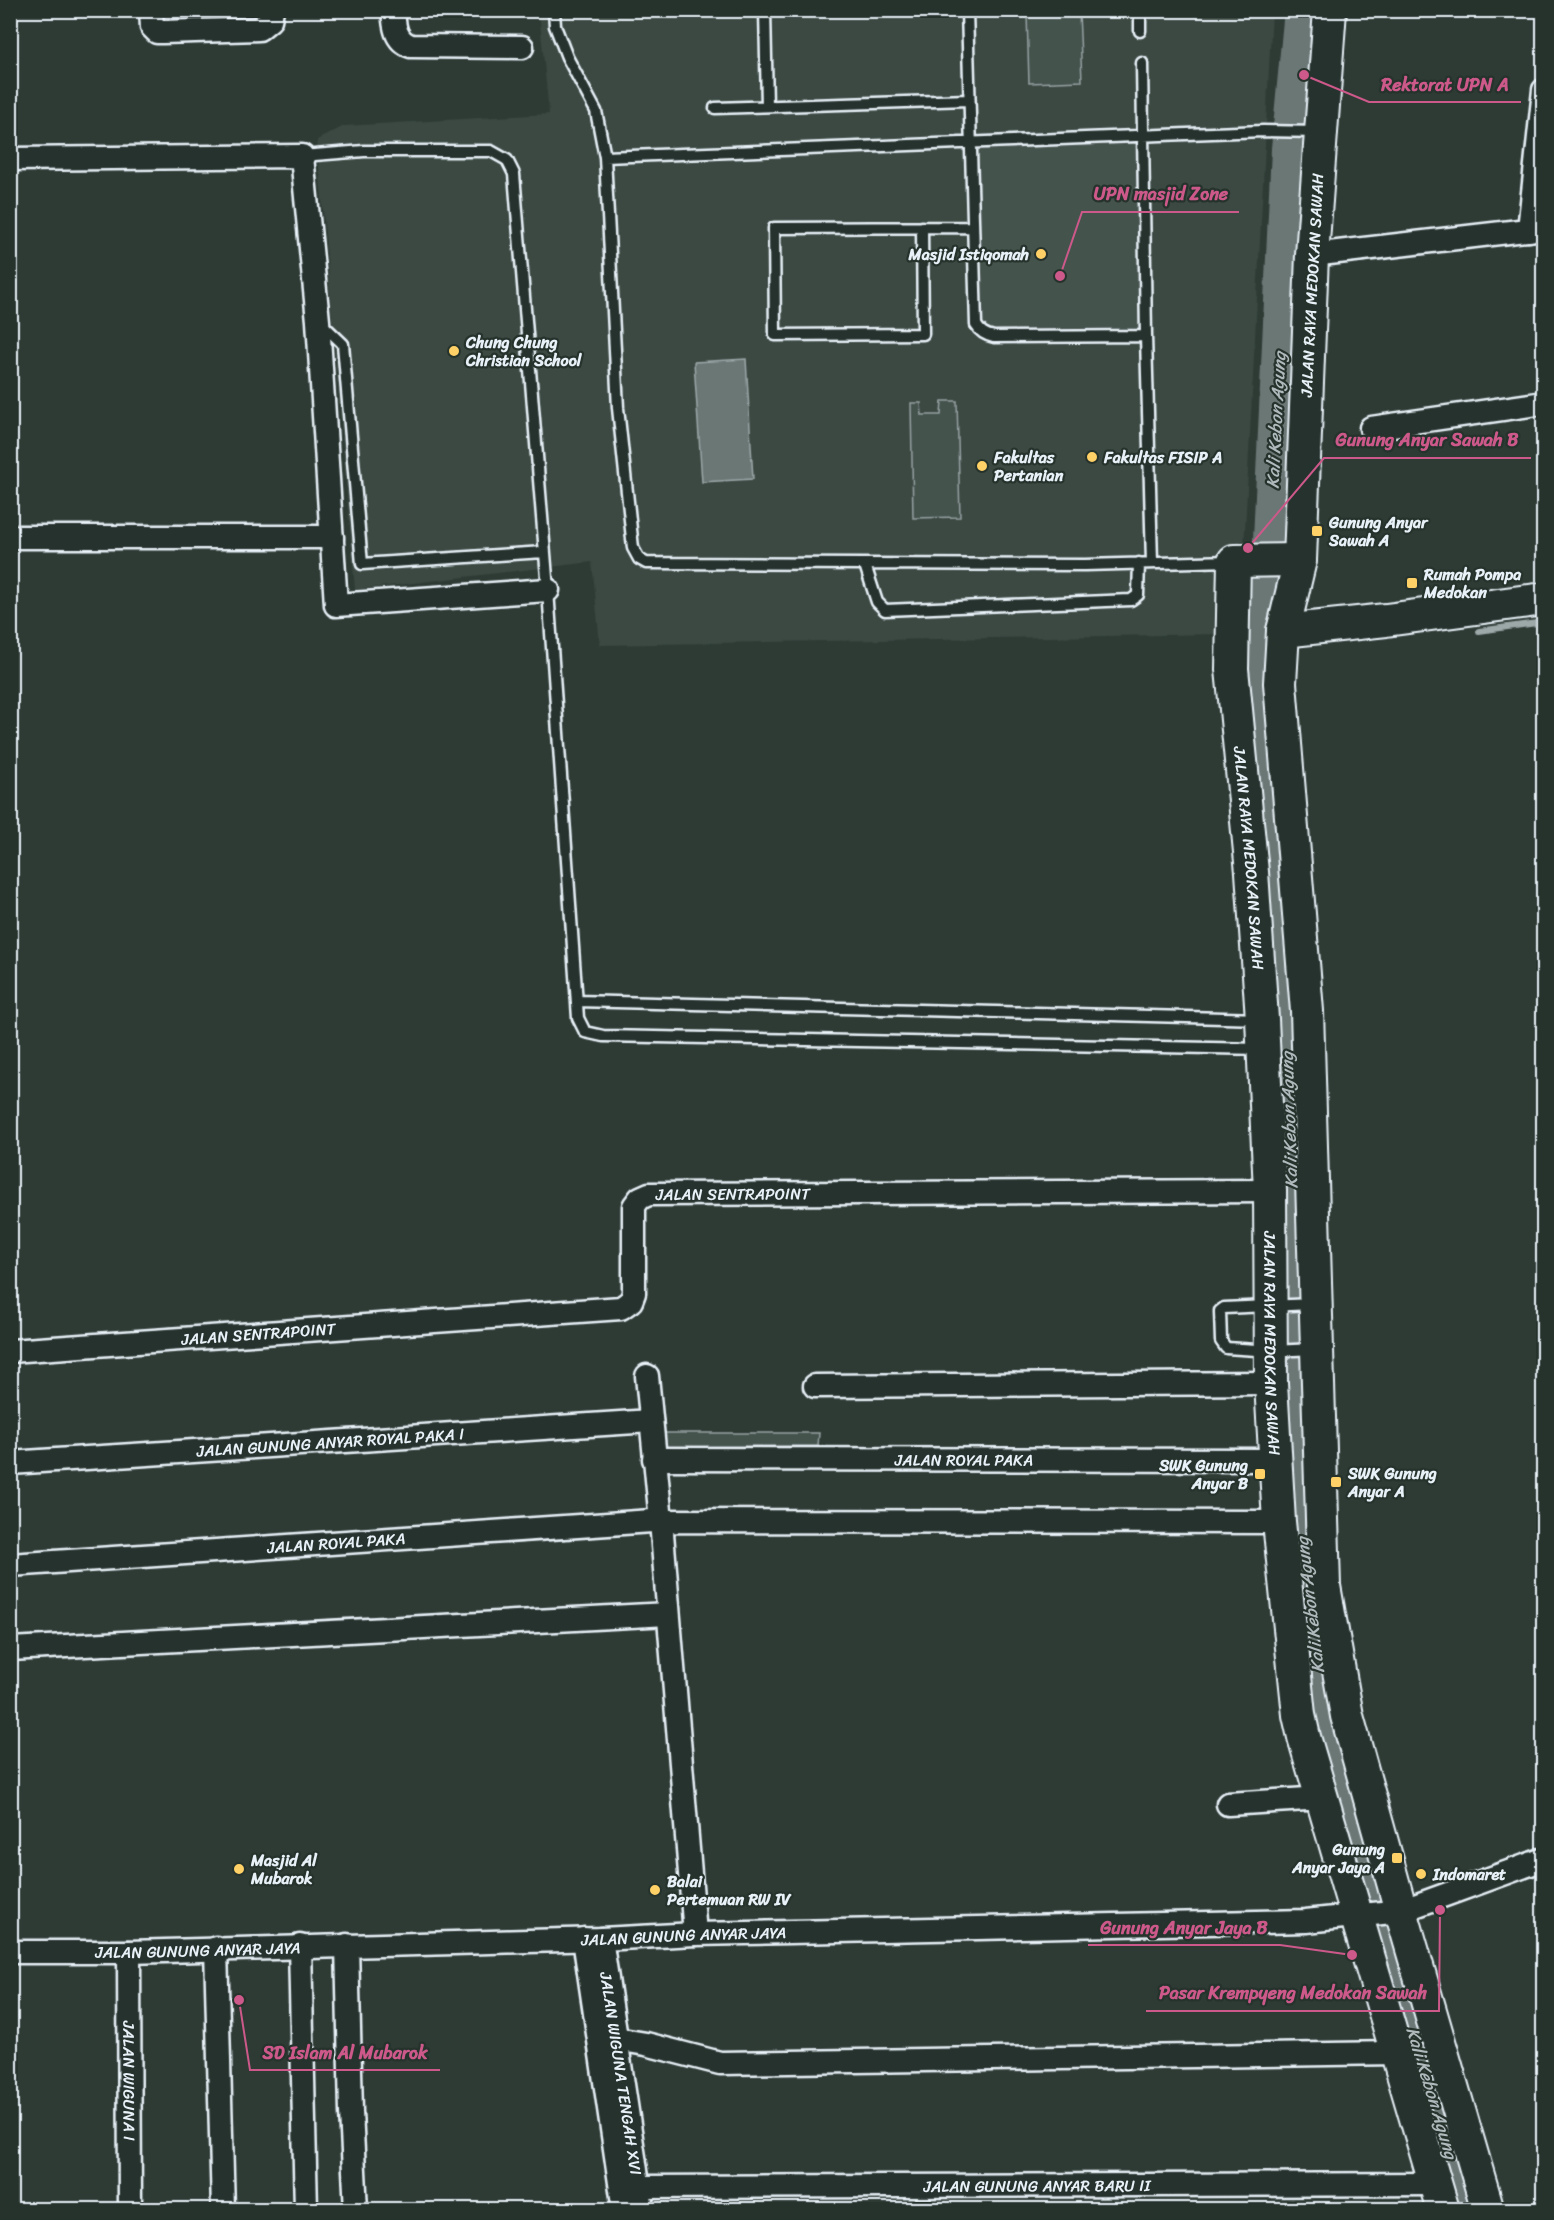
<svg xmlns="http://www.w3.org/2000/svg" width="1554" height="2220" viewBox="0 0 1554 2220" font-family="Sriracha,sans-serif">
	<style>
		.built { fill: #3b4843 }
		.green { fill: #45524e; stroke: #96a2a3; stroke-width: 1.5 }
		.water { fill: #6b7775; stroke: #9da8a9; stroke-width: 1.5 }
		.lines { fill: none; stroke-linecap: round; stroke-linejoin: round }
		.stream { stroke: #9da8a9; stroke-width: 6 }
		.river { stroke: #6b7775; stroke-width: 36 }
		.lane-casing { stroke: #e8f1f8; stroke-width: 15 }
		.street-casing { stroke: #e8f1f8; stroke-width: 27 }
		.secondary-casing { stroke: #e8f1f8; stroke-width: 36 }
		.lane { stroke: #26332d; stroke-width: 10 }
		.street { stroke: #26332d; stroke-width: 22 }
		.secondary { stroke: #26332d; stroke-width: 32 }
		.poi-dot { fill: #ffd166; stroke: #26332d; stroke-width: 2 }
		.labels { text-anchor: middle; dominant-baseline: central; stroke-width: 4.5; stroke-linejoin: round; paint-order: stroke }
		.poi-label { font-size: 16px; font-weight: bold; fill: #e8f1f8; stroke: #26332d; text-anchor: start }
		.street-label { font-size: 16px; fill: #e8f1f8; stroke: #26332d }
		.water-label { font-size: 18px; font-style: italic; fill: #b0babd; stroke: #26332d }
		.leader { fill: none; stroke: #cd598a; stroke-width: 2 }
		.callout-dot { fill: #cd598a; stroke: #26332d; stroke-width: 2 }
		.callout-label { font-size: 18px; text-anchor: middle; font-weight: bold; fill: #cd598a; stroke: #26332d; stroke-width: 4.5; stroke-linejoin: round; paint-order: stroke }
	</style>
	<rect width="100%" height="100%" fill="#2e3b35"/>
	<filter id="ink" filterUnits="userSpaceOnUse"><feTurbulence type="fractalNoise" baseFrequency=".0167" numOctaves="2"/><feDisplacementMap in="SourceGraphic" scale="12" xChannelSelector="R" yChannelSelector="G"/><feConvolveMatrix kernelMatrix="1 2 1 2 8 2 1 2 1" color-interpolation-filters="sRGB"/></filter>
	<g filter="url(#ink)">
		<!-- built -->
		<path class="built" d="M539 11H1272L1244 549H1222V634L600 645 592 562 355 590 317 140 344 126 549 114Z"/>
		<!-- green -->
		<path class="green" d="M1079 12 1082 81 1029 83 1027 14Z
			M1144 136 1146 336 982 332 970 143Z
			M942 401H957L960 517 913 518 911 403H921L922 415H941Z
			M662 1433H819L818 1446 662 1447Z"/>
		<!-- water -->
		<path class="water" d="M746 359 753 479 702 482 694 362Z"/>
		<g class="lines">
			<!-- stream -->
			<path class="stream" d="M1479 631 1544 622"/>
			<!-- river -->
			<path class="river" d="M1302 10 1289 149 1268 605 1259 651 1267 785 1285 992 1303 1567 1321 1695 1371 1891 1468 2210"/>
			<!-- lane casing -->
			<g class="lane-casing">
				<path id="lane" d="M554 10 555 26 567 57 596 111 605 157 618 408 633 548 639 559 646 563 1085 565 1231 561
					M765 10 767 106
					M967 10 976 325C980 332 985 335 994 337L1146 336 1142 63
					M1140 10V31
					M715 108 969 100
					M302 156 364 151H491L507 160 514 174 548 590 578 1018 585 1032 603 1036 1261 1049
					M605 157 1263 131 1318 132
					M922 227 923 334 775 335 774 228 972 227
					M321 323 343 344 362 564 544 552
					M1146 336 1152 563
					M865 565 877 602 885 610 1131 600 1138 595 1139 563
					M577 1001 1261 1019
					M1312 1304 1224 1308 1220 1311 1221 1341 1226 1348 1272 1351 1315 1349"/>
			</g>
			<!-- street casing -->
			<g class="street-casing">
				<g id="street">
					<path d="M151 10 152 27 157 32H163L259 29 270 20 272 10"/>
					<path d="M393 10C394 25 395 41 411 46L522 47"/>
					<path d="M10 159 302 156 318 321 336 605 548 590"/>
					<path d="M1529 230 1544 90"/>
					<path d="M1312 255 1544 228"/>
					<path d="M1371 428 1544 403"/>
					<path d="M10 537H332"/>
					<path id="s1" d="M10 1351 621 1308 631 1301 634 1293V1206L640 1198 649 1194 1270 1191"/>
					<path d="M647 1376 661 1521 695 1934"/>
					<path d="M815 1386 1271 1383"/>
					<path id="s2" d="M654 1459 1276 1460"/>
					<path id="s3" d="M10 1463 651 1421"/>
					<path id="s4" d="M10 1565 652 1521 1279 1522"/>
					<path d="M10 1649 668 1614"/>
					<path d="M1228 1804 1323 1798"/>
					<path d="M584 1939 624 2210"/>
					<path id="s5" d="M601 1939 642 2210"/>
					<path d="M347 1945 351 2112 356 2210"/>
					<path d="M300 1946 306 2210"/>
					<path d="M216 1948 223 2210"/>
					<path id="s6" d="M10 1952H129L601 1939 695 1934 1306 1921 1401 1911 1544 1859"/>
					<path id="s7" d="M129 1952 130 2210"/>
					<path d="M616 2039 646 2044 720 2063 1396 2053"/>
					<path id="s8" d="M639 2187 1435 2184"/>
				</g>
			</g>
			<!-- secondary casing -->
			<g class="secondary-casing">
				<g id="secondary">
					<path d="M1330 10 1312 255 1300 560 1283 631 1280 683 1307 1011 1324 1586 1347 1716 1401 1911 1488 2210"/>
					<path id="s9" d="M1300 560 1234 561 1232 669 1252 872 1262 1019 1270 1191 1271 1383 1279 1522 1299 1715 1304 1737 1443 2210"/>
					<path d="M1283 631 1386 620 1544 599"/>
				</g>
			</g>
			<!-- lane -->
			<use href="#lane" class="lane"/>
			<!-- street -->
			<use href="#street" class="street"/>
			<!-- secondary -->
			<use href="#secondary" class="secondary"/>
		</g>
	</g>
	<!-- markers -->
	<g class="poi-dot">
		<circle cx="1041" cy="254" r="6"/>
		<circle cx="454" cy="351" r="6"/>
		<circle cx="1092" cy="457" r="6"/>
		<circle cx="982" cy="466" r="6"/>
		<rect x="1311" y="525" width="12" height="12" rx="3"/>
		<rect x="1406" y="577" width="12" height="12" rx="3"/>
		<rect x="1254" y="1468" width="12" height="12" rx="3"/>
		<rect x="1330" y="1476" width="12" height="12" rx="3"/>
		<rect x="1391" y="1852" width="12" height="12" rx="3"/>
		<circle cx="239" cy="1869" r="6"/>
		<circle cx="1421" cy="1874" r="6"/>
		<circle cx="655" cy="1890" r="6"/>
	</g>
	<g class="labels">
		<!-- poi labels -->
		<g class="poi-label">
			<text x="1029" y="254" text-anchor="end">Masjid Istiqomah</text>
			<text x="466" y="342">Chung Chung<tspan x="466" dy="18">Christian School</tspan></text>
			<text x="994" y="457">Fakultas<tspan x="994" dy="18">Pertanian</tspan></text>
			<text x="1104" y="457">Fakultas FISIP A</text>
			<text x="1329" y="522">Gunung Anyar<tspan x="1329" dy="18">Sawah A</tspan></text>
			<text x="1424" y="574">Rumah Pompa<tspan x="1424" dy="18">Medokan</tspan></text>
			<text x="1248" y="1465" text-anchor="end">SWK Gunung<tspan x="1248" dy="18">Anyar B</tspan></text>
			<text x="1348" y="1473">SWK Gunung<tspan x="1348" dy="18">Anyar A</tspan></text>
			<text x="1385" y="1849" text-anchor="end">Gunung<tspan x="1385" dy="18">Anyar Jaya A</tspan></text>
			<text x="251" y="1860">Masjid Al<tspan x="251" dy="18">Mubarok</tspan></text>
			<text x="1433" y="1874">Indomaret</text>
			<text x="667" y="1881">Balai<tspan x="667" dy="18">Pertemuan RW IV</tspan></text>
		</g>
		<!-- street labels -->
		<g class="street-label">
			<text transform="translate(1312 285) rotate(-87)">JALAN RAYA MEDOKAN SAWAH</text>
			<text stroke="none"><textPath href="#s9" startOffset="364">JALAN RAYA MEDOKAN SAWAH</textPath></text>
			<text stroke="none"><textPath href="#s1" startOffset="824">JALAN SENTRAPOINT</textPath></text>
			<text stroke="none"><textPath href="#s1" startOffset="249">JALAN SENTRAPOINT</textPath></text>
			<text stroke="none"><textPath href="#s9" startOffset="850">JALAN RAYA MEDOKAN SAWAH</textPath></text>
			<text stroke="none"><textPath href="#s3" startOffset="321">JALAN GUNUNG ANYAR ROYAL PAKA I</textPath></text>
			<text stroke="none"><textPath href="#s2" startOffset="310">JALAN ROYAL PAKA</textPath></text>
			<text stroke="none"><textPath href="#s4" startOffset="327">JALAN ROYAL PAKA</textPath></text>
			<text stroke="none"><textPath href="#s6" startOffset="674">JALAN GUNUNG ANYAR JAYA</textPath></text>
			<text stroke="none"><textPath href="#s6" startOffset="188">JALAN GUNUNG ANYAR JAYA</textPath></text>
			<text stroke="none"><textPath href="#s5" startOffset="136">JALAN WIGUNA TENGAH XVI</textPath></text>
			<text stroke="none"><textPath href="#s7" startOffset="129">JALAN WIGUNA I</textPath></text>
			<text stroke="none"><textPath href="#s8" startOffset="398">JALAN GUNUNG ANYAR BARU II</textPath></text>
		</g>
		<!-- water labels -->
		<g class="water-label">
			<text transform="translate(1276 420) rotate(-87)">Kali Kebon Agung</text>
			<text transform="translate(1289 1120) rotate(-92)">Kali Kebon Agung</text>
			<text transform="translate(1310 1605) rotate(-97)">Kali Kebon Agung</text>
			<text transform="translate(1432 2093) rotate(73)">Kali Kebon Agung</text>
		</g>
	</g>
	<!-- callouts -->
	<path class="leader" d="M1304 75L1369 102H1521M1060 276L1082 212H1239M1248 548L1324 458H1531M1352 1955L1280 1945H1088M1440 1910L1439 2011H1146M239 2000L250 2070H440"/>
	<g class="callout-dot">
		<circle cx="1304" cy="75" r="6"/>
		<circle cx="1060" cy="276" r="6"/>
		<circle cx="1248" cy="548" r="6"/>
		<circle cx="1352" cy="1955" r="6"/>
		<circle cx="1440" cy="1910" r="6"/>
		<circle cx="239" cy="2000" r="6"/>
	</g>
	<g class="callout-label">
		<text x="1445" y="91">Rektorat UPN A</text>
		<text x="1161" y="200">UPN masjid Zone</text>
		<text x="1427" y="446">Gunung Anyar Sawah B</text>
		<text x="1184" y="1934">Gunung Anyar Jaya B</text>
		<text x="1293" y="1999">Pasar Krempyeng Medokan Sawah</text>
		<text x="345" y="2059">SD Islam Al Mubarok</text>
	</g>
	<!-- margin -->
	<rect width="1554" height="2220" fill="none" stroke="#26332d" stroke-width="36"/>
	<rect x="18" y="18" width="1518" height="2184" fill="none" stroke="#e8f1f8" stroke-width="2" filter="url(#ink)"/>
</svg>
